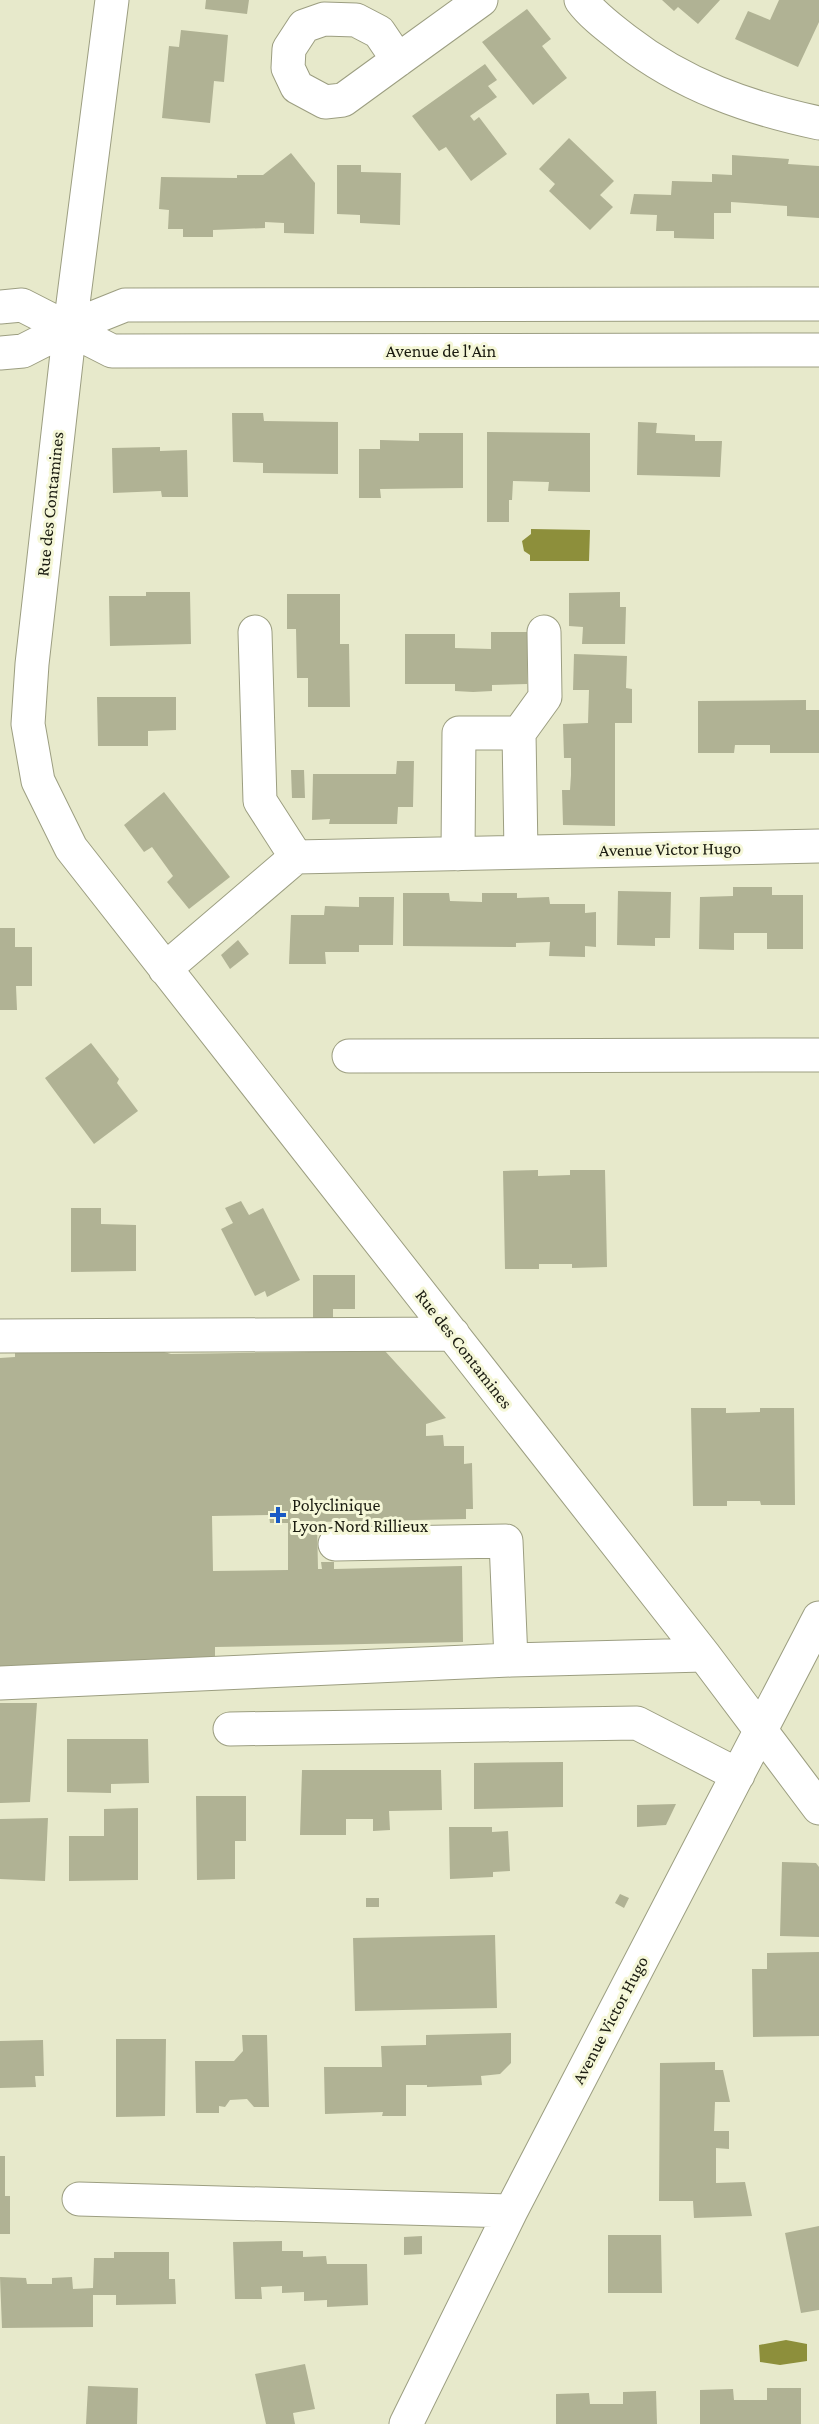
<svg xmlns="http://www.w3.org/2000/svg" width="819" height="2424" viewBox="0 0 819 2424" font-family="'Crimson Pro',serif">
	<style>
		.water { fill: #8d8f3b }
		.building { fill: #b0b294; fill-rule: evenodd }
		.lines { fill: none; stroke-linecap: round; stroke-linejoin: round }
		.minor-casing { stroke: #9c9e81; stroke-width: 35 }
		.minor { stroke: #fff; stroke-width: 33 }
		.poi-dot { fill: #195ac5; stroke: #f5f7d8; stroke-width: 2 }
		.labels { text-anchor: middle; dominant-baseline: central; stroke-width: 6; stroke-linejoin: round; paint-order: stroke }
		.street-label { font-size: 18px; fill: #1b1c11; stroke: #f5f7d8 }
		.poi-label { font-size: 18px; fill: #1b1c11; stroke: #f5f7d8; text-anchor: start }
	</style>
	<rect width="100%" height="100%" fill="#e7e9cb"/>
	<!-- water -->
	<path class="water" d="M531 529 590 530 589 561H530V555L524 551 522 541 531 534Z
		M786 2340 807 2344V2361L780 2365 760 2362 759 2345Z"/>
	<!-- building -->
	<path class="building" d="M206 0H249L247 14 205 9Z
		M662 0H720L698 24 678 7 674 11Z
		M779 0H819V22L798 67 735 39 748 11 770 20Z
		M527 9 551 39 542 46 567 78 533 105 482 42Z
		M181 30 228 35 224 82 214 81 210 123 162 118 169 46 179 47Z
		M485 64 497 80 488 86 497 97 470 116 474 121 479 117 507 154 471 181 446 147 439 151 412 116Z
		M569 138 614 181 600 195 613 207 590 230 549 191 555 184 539 169Z
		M291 153 315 183 314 234 284 233V223L265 222V228L213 230V237H183V229H168L169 210 159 209 161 177 237 178V175H263Z
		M732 155 789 159 788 164 819 166V218L787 216V206L731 202V213H714V239L674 238V231H656L657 215 630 214 634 194 671 195 672 181 712 182V174L732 175Z
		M337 165H361V172L401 173 400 225 360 223V215L337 214Z
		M232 413H263L264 421 338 422V474L263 473V463L233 462Z
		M638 422 657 423 656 433 695 435V441H722L720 477 637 475Z
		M487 432 590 433V492L548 491 549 482 513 481 512 500H509V522H487Z
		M419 433H463V488L380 489 381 498H359V449H380V440L419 441Z
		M160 447V451L187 450 188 497H162L161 491 113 493 112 448Z
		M146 592H190L191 644 110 646 109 596H146Z
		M620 592V607H626L625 644H582L583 627 569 626V593Z
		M287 594H340V644H349L350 707H308V678H297L296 629H287Z
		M491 632H527V684L492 685V691L473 692 455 691V684H405V634H455V648L491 649Z
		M574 654 627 656 626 688 632 689V723H615V826L563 825 562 790H570L571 775V758H564L563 724 588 723 589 690H573Z
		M97 697H176V730L148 731V746H98Z
		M806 700V710H819V753H770V745H735L734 753H698V701Z
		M397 761H414L413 807H398L397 824H329L330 819 312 820 313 774H396Z
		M291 770H304L305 798H292Z
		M164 792 230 877 189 909 167 882 173 876 152 847 144 852 124 825Z
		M733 887H772V895H803V949H767V933H734V950L699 949 700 897 733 896Z
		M618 891 671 892 670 938H655V946L617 945Z
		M403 893H449L450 901 482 902V893H517V898L549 897 550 904H585V913L596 912V947L585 946V957L549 956 550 942 516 943V947L403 946Z
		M359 897H394L393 945H359V952H325L326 964H289L291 915H324L325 906 359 907Z
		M0 928H15V947H32V986H16L17 1010H0Z
		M238 940 249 954 230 969 221 955Z
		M91 1043 119 1079 117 1083 138 1111 94 1144 45 1078Z
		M538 1170V1176L570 1175V1170H605L607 1267 572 1268V1264H539V1269H505L503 1171Z
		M241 1201 249 1215 263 1208 300 1280 267 1297 265 1291 255 1296 221 1229 233 1223 225 1208Z
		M71 1208H101V1224L136 1225V1271L71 1272Z
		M313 1275H355V1309H333V1318L313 1319Z
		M144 1346 171 1354 385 1351 446 1418 426 1424V1436L443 1435 444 1446H464V1464L472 1463 473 1509H466V1519L317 1522 318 1569H322L321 1562H334V1569L462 1566 463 1642 215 1647V1665L0 1670V1358L15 1357V1348ZM269 1515 270 1523H288V1570L213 1571 212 1516Z
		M691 1408H726V1413L760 1412V1408H794L795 1505H761L760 1501H727V1506H693Z
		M0 1703H37L30 1802 0 1803Z
		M67 1739H148L149 1783 111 1784V1793L67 1792Z
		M563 1762V1807L474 1809V1763Z
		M302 1770H441L442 1810 389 1811 390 1830 373 1831V1819H346V1835H300Z
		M196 1796H246V1841H235V1879L197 1880Z
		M676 1804 666 1825 637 1827V1805Z
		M138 1808V1880L69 1881V1836H104V1809Z
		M48 1818 45 1881 0 1879V1819Z
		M449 1827H492V1832L508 1831 510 1871 493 1872V1877L450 1879Z
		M782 1862 816 1863 819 1867V1937L780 1936Z
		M620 1894 629 1898 624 1908 615 1903Z
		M366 1898H379V1907H366Z
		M495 1935 497 2008 355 2011 353 1938Z
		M819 1952V2036L753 2037 752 1969H767V1953Z
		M511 2033V2063L500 2074 481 2076 482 2085 427 2087V2085H406V2116H382L383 2112 325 2114 324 2067H382L381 2046 426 2045V2035Z
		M242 2035H267L269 2107H254L247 2099 230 2100 225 2107 219 2106V2113H196L195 2061H234L243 2051Z
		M116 2039H166L165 2116 116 2117Z
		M43 2040 44 2076H35L36 2087 0 2088V2041Z
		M715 2062V2070H723L730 2102H715L714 2131H729V2149L716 2148V2183L745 2182 752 2216 694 2218 693 2201H659L660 2063Z
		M0 2156H5V2196H10V2234H0Z
		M819 2226V2310L801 2313 785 2233Z
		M608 2235H661L662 2293H608Z
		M422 2236V2254L404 2255V2237Z
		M282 2241V2251H303V2257L326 2256 327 2264H367L368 2305 327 2307V2300L304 2301V2292L282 2293V2286L261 2287 262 2299H235L233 2242Z
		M114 2252H169V2279H175L176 2304 116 2305V2295H93V2327L2 2328 0 2277 26 2278 27 2284H52V2278L72 2277 73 2289 93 2288 94 2258H114Z
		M305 2364 315 2409 293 2413 295 2424H266L255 2374Z
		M88 2386 138 2388 137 2424H86Z
		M767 2388H801V2424H700V2390L733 2389 734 2400H767Z
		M656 2391 657 2424H556V2394L589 2393 590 2404H623V2392Z"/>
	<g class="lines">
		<!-- minor casing -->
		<g class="minor-casing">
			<path id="minor" d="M112 0 70 327 32 664 28 724 38 781 71 848 704 1655 819 1808
				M581 0C593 16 610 28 625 40 683 85 748 108 819 123
				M398 60 379 32 356 20 324 19 304 26 289 49 288 68 297 87 325 102 343 100 398 60 481 0
				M0 307 22 305 112 351 819 350
				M0 353 23 351 70 327 125 305 819 304
				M255 632 260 801 296 857
				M521 852 519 733 545 697 544 632
				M458 854 459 733H519
				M165 969 296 857 819 846
				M349 1056 819 1055
				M0 1336 453 1334
				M335 1544 506 1541 511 1660
				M0 1683 511 1660 704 1655
				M230 1729 637 1723 738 1775
				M79 2199 511 2211
				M406 2424 511 2211 819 1618"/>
		</g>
		<!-- minor -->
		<use href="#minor" class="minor"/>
	</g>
	<!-- markers -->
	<path class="poi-dot" d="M275 1506h6v6h6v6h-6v6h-6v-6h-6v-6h6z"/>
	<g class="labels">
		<!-- street labels -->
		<g class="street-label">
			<text x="441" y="351">Avenue de l'Ain</text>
			<text transform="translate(50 504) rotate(-84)">Rue des Contamines</text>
			<text transform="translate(670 849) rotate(-1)">Avenue Victor Hugo</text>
			<text transform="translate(464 1349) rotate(52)">Rue des Contamines</text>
			<text transform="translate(610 2020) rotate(-62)">Avenue Victor Hugo</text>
		</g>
		<!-- poi labels -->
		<g class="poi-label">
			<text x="292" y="1505">Polyclinique<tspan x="292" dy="21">Lyon-Nord Rillieux</tspan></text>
		</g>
	</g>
</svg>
